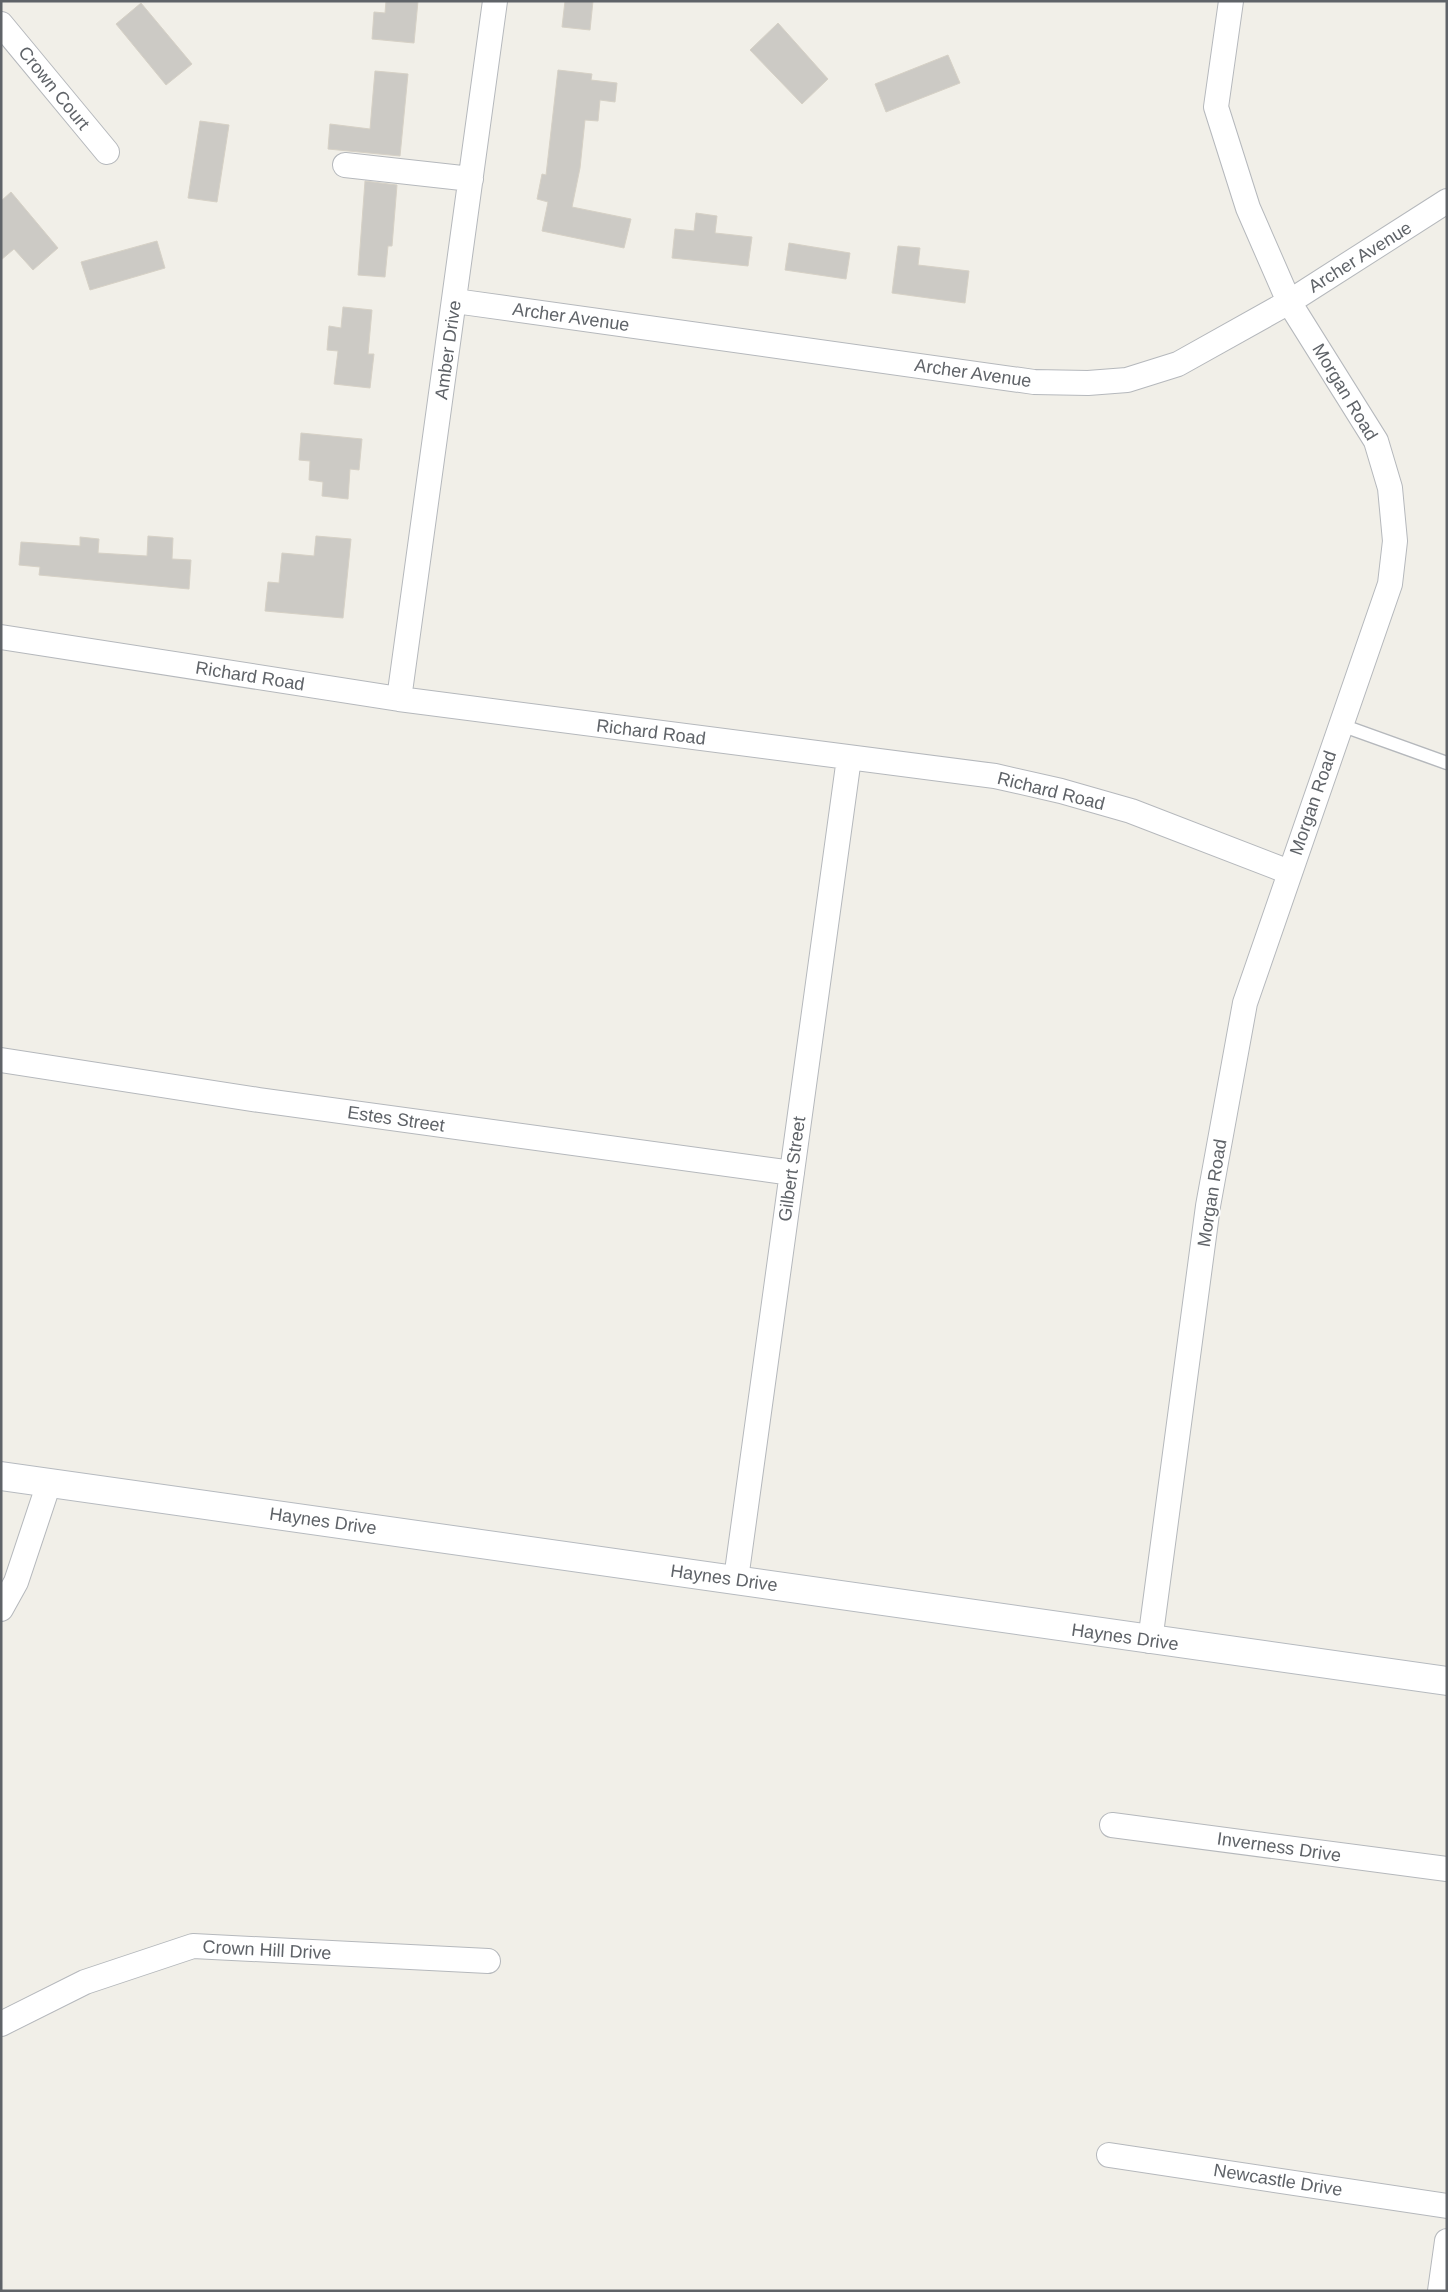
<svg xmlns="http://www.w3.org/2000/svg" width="1448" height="2292" viewBox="0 0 1448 2292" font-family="Arial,sans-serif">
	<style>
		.building { fill: #cccac5; stroke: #d6d1c6 }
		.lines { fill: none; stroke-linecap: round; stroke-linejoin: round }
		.lane-casing { stroke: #b5b8bc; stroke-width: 15 }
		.street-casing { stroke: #b5b8bc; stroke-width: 26 }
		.secondary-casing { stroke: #b6babf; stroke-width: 30 }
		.lane { stroke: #fff; stroke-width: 12 }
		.street { stroke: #fff; stroke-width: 24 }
		.secondary { stroke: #fff; stroke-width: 28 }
		.labels { text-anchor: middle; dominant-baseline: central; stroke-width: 4; stroke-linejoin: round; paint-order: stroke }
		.street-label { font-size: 18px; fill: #5f6368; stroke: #fff }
	</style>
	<rect width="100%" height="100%" fill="#f1efe8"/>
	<!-- building -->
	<path class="building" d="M386 1H418L414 43 372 39 374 12 385 13Z
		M565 1H593L590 30 562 27Z
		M141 3 192 64 166 85 116 24Z
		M778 23 828 79 802 104 750 50Z
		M948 55 960 83 886 112 875 84Z
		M558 70 592 74 591 80 617 83 615 102 600 100 598 121 585 120 580 168 572 207 631 219 624 248 542 231 548 202 537 199 542 174 546 175Z
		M375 71 408 74 400 156 328 149 330 124 370 129Z
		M200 121 229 125 217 202 188 198Z
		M365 181 397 185 392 246H388L385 277 358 275Z
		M11 192 58 248 33 270 14 249 1 260V201Z
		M696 213 717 216 715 233 752 237 748 266 672 258 675 229 694 231Z
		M157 241 165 268 90 290 81 262Z
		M789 243 850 253 846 279 785 270Z
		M898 246 920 248 918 265 969 271 965 303 892 293Z
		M343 307 372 310 368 354H374L370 388 334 384 338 351 327 350 329 326 341 328Z
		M301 433 362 439 359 470 350 469 348 499 322 496 323 482 309 480 310 461 299 460Z
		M148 536 173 538 172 559 191 560 189 589 39 575 40 567 19 565 21 542 80 546V537L99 539 98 553 147 556Z
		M316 536 351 539 343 618 265 611 268 582 279 583 282 553 314 556Z"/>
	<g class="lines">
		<!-- lane casing -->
		<g class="lane-casing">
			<path id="lane" d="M1341 725 1447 763"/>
		</g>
		<!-- street casing -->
		<g class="street-casing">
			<path id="street" d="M1 24 107 152
				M345 165 471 179
				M455 301 1034 382 1088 383 1127 380 1178 364 1289 302 1447 201
				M1 637 399 699 995 776 1061 791 1131 811 1289 872
				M399 699 495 1
				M1 1060 259 1100 792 1173
				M736 1579 849 758
				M1 1609 16 1582 49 1483
				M1150 1641 1208 1206 1245 1003 1390 584 1395 541 1390 488 1376 441 1289 302 1248 208 1216 107 1231 1
				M1112 1825 1447 1869
				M1 2024 85 1982 193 1946 488 1961
				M1109 2155 1447 2206
				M1440 2291 1447 2241"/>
		</g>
		<!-- secondary casing -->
		<g class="secondary-casing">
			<path id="secondary" d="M1 1476 1447 1681"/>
		</g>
		<!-- lane -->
		<use href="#lane" class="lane"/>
		<!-- street -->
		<use href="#street" class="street"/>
		<!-- secondary -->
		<use href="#secondary" class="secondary"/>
	</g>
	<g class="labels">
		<!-- street labels -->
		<g class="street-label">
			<text transform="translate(54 88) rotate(51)">Crown Court</text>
			<text transform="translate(1360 257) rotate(-32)">Archer Avenue</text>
			<text transform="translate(571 317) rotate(8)">Archer Avenue</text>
			<text transform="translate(448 350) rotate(-82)">Amber Drive</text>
			<text transform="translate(973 373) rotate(8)">Archer Avenue</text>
			<text transform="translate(1345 392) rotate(59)">Morgan Road</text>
			<text transform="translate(250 676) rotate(9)">Richard Road</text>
			<text transform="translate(651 732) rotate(7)">Richard Road</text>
			<text transform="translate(1051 791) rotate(14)">Richard Road</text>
			<text transform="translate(1313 803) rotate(-71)">Morgan Road</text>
			<text transform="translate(396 1119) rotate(8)">Estes Street</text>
			<text transform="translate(792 1169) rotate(-82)">Gilbert Street</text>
			<text transform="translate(1212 1193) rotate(-81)">Morgan Road</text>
			<text transform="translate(323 1521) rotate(8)">Haynes Drive</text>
			<text transform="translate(724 1578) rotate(8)">Haynes Drive</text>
			<text transform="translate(1125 1637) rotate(8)">Haynes Drive</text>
			<text transform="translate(1279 1847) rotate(8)">Inverness Drive</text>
			<text transform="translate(267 1950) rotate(3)">Crown Hill Drive</text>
			<text transform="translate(1278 2180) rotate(9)">Newcastle Drive</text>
		</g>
	</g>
	<!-- border -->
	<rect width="1448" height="2292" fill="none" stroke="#5f6368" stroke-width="5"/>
</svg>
